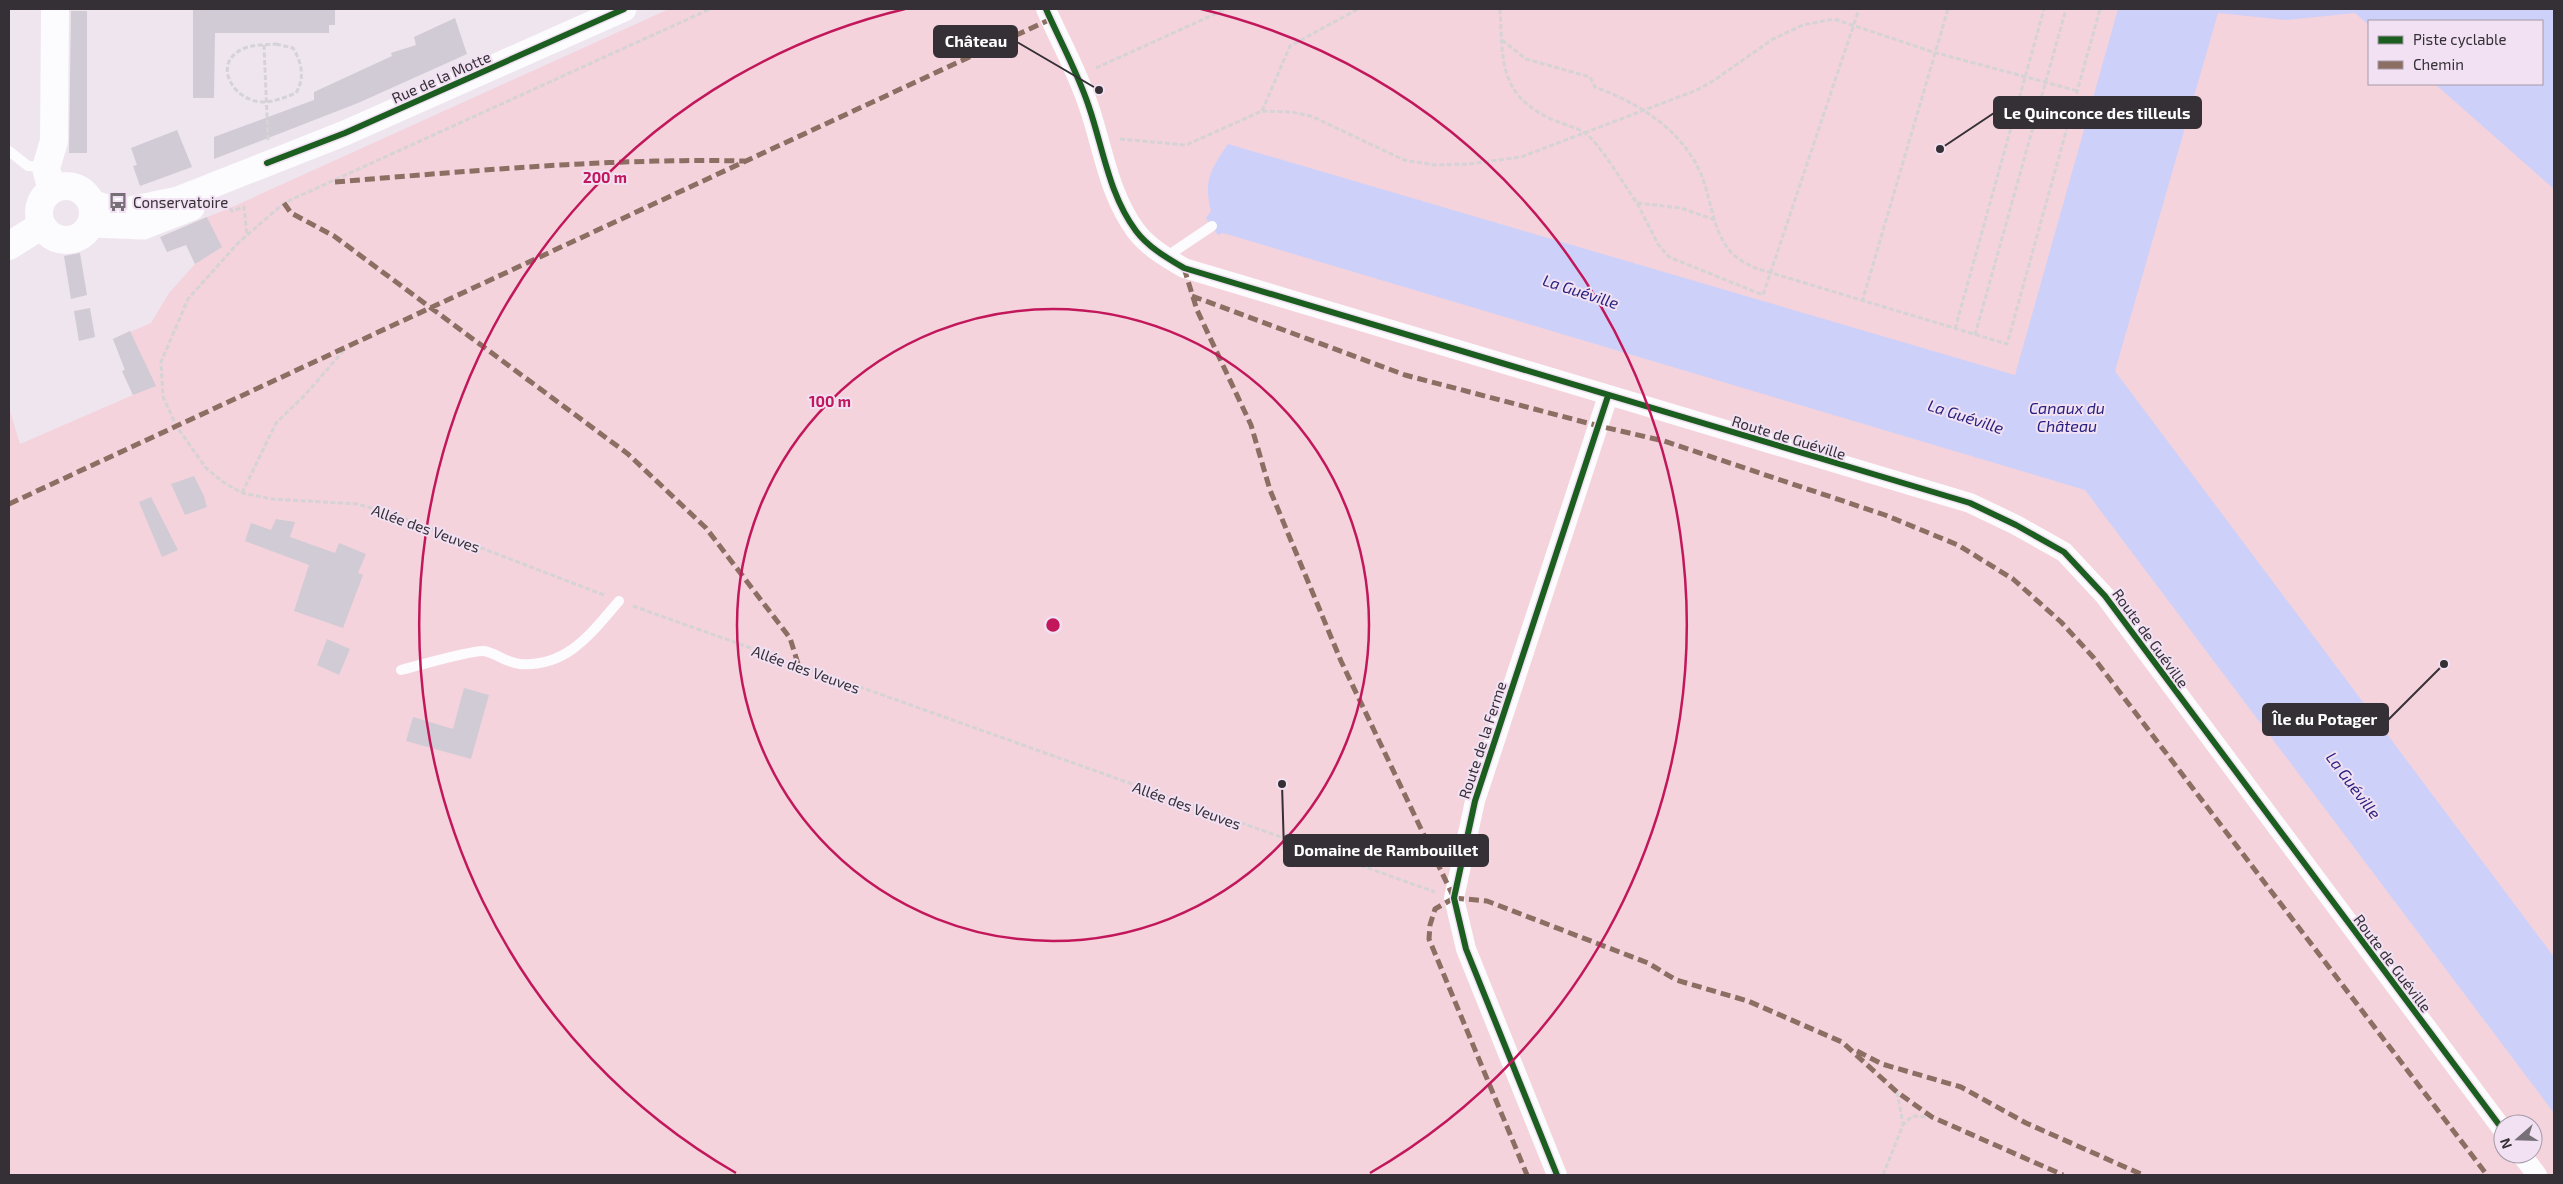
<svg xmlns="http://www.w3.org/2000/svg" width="2563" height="1184" viewBox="0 0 2563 1184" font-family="'Exo 2',sans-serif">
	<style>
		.green { fill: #f4d3dc; fill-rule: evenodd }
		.water { fill: #cdd1f9 }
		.building { fill: #d0cbd4 }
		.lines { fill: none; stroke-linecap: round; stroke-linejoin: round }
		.path { stroke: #d5d3d6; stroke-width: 3; stroke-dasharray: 5 2.5; stroke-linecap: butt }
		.service { stroke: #fcfbfd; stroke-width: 10 }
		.minor { stroke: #fcfbfd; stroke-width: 20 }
		.tertiary { stroke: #fcfbfd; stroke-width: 25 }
		.secondary { stroke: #fcfbfd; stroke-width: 28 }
		.quiet { stroke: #8d6e63; stroke-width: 5; stroke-dasharray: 10 5; stroke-linecap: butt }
		.cycleway-casing { stroke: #f1e1f3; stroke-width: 9 }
		.cycleway { stroke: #1b5e20; stroke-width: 6 }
		.ring { fill: none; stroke: #c2185b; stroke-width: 2.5 }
		.labels { text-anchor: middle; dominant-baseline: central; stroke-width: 4; stroke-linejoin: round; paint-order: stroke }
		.street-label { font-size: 15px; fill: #352f36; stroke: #f1e1f3 }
		.poi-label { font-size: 15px; fill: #352f36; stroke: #f1e1f3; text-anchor: start }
		.water-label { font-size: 16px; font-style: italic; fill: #261f7e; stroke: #f1e1f3 }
		.centre { fill: #c2185b; stroke: #f1e1f3; stroke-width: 2.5 }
		.ring-label { font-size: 15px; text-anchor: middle; font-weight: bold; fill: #c2185b; stroke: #f1e1f3; stroke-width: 4; stroke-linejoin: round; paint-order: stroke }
		.leader { fill: none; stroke: #352f36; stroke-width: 2 }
		.callout-dot { fill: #352f36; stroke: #f1e1f3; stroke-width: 2 }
		.callout { fill: #352f36; stroke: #352f36; stroke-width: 2 }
		.callout-label { font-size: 16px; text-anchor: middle; font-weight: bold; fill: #fff }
	</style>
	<rect width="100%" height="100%" fill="#eee5ef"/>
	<!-- green -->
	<path class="green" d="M669 9H2554V1175H9V408L20 444 133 395 122 371 125 369 113 339 151 323 169 293 195 264 208 254 192 223 230 208ZM2369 21H2542V84H2369ZM2503 1124H2533V1154H2503Z"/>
	<!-- water -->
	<path class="water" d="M2118 9H2554V189L2435 84H2542V21H2369V25L2355 13 2286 20 2218 13 2115 371 2554 957V1113L2085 490 1223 233 1218 235 1206 218 1211 211C1203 180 1211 169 1228 144L2015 375Z"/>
	<!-- building -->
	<path class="building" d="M193 9H335V25H329V33H215L214 98H193Z
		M71 11H87V153H69Z
		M455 18 467 54 358 103 214 159V137L314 100V92L392 56 391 53 416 45 414 37Z
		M177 130 192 167 140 186 133 166 137 165 131 148Z
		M207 217 222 247 195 264 186 245 167 252 160 237Z
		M80 253 87 295 71 299 64 256Z
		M90 308 95 337 79 341 74 311Z
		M130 331 156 386 133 395 122 371 125 370 113 339Z
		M194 476 204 496 207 507 185 515 171 484Z
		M151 497 178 550 162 557 139 502Z
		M276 519 295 522 290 537 335 553 339 543 366 554 358 573 363 575 343 628 294 611 309 565 245 541 251 523 271 530Z
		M327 639 350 649 339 675 317 665Z
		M464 688 489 695 471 759 406 741 413 717 453 729Z"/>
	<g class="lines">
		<!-- path -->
		<path class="path" d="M1500 9C1503 59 1498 93 1549 118 1561 124 1574 126 1585 133 1599 142 1626 188 1637 203L1681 208 1715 220
			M1502 40 1526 59 1590 77 1595 87C1638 103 1680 128 1700 172 1712 198 1712 236 1735 256 1741 261 1749 265 1755 268L2007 344 2100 9
			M276 44 293 48C302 63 305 78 296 93 286 97 276 101 266 102 234 104 209 62 245 48 255 44 266 45 276 44Z
			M264 45 268 140
			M1096 68 1226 9
			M1262 111 1290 46 1358 9
			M1120 139 1186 145 1262 111 1292 112 1311 116 1404 160 1435 165 1469 164 1521 157 1697 90 1713 81 1773 39 1803 25 1834 19 1933 52 2078 91
			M1637 203 1658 244 1669 257 1763 295 1859 9
			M230 208 232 211 244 207 247 236
			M1862 302 1948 9
			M1955 329 2044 9
			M1975 335 2066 9
			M242 493 276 423 305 395 345 349
			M604 595 390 513 357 504 272 499 242 493 223 482 206 468 177 427 163 397 161 362 188 299 238 243 284 203 710 9
			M633 606 1435 892
			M1897 1092 1903 1124
			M1883 1175 1903 1125 1912 1116 1932 1117"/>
		<!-- service -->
		<path class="service" d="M9 151 28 166 45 167
			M1166 257 1212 226
			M401 670C417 666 471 650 484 651 496 653 507 663 520 664 568 667 591 633 619 601"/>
		<!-- minor -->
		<path class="minor" d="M1046 9C1060 41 1078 73 1089 107 1103 148 1109 195 1136 231 1148 247 1167 258 1184 268L1970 503 2016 525 2064 552 2105 596 2503 1130
			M2521 1154 2537 1175
			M1557 1175 1466 949 1454 898 1475 801 1608 396"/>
		<!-- tertiary -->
		<path class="tertiary" d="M91 202 110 208 125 210 178 199 345 133 624 9
			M91 225 143 227 192 208"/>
		<!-- secondary -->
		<path class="secondary" d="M39 213a27 27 0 1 1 54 0a27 27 0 1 1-54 0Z
			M52 190 46 168 54 141 55 9
			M9 246 42 225"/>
		<!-- quiet -->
		<path class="quiet" d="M335 182C471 171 608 158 745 161
			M284 203 291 213 334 236 628 454 706 528 790 638 799 667
			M1184 268 1197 310 1251 425 1270 490 1341 661 1454 898
			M1192 296 1405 375 1599 426 1664 441 1885 515 1958 545 2013 579 2061 622 2093 657 2487 1175
			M9 504 1051 19
			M1454 898 1487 901 1648 963 1676 980 1748 1001 1842 1042 1897 1092 1932 1117 2063 1175
			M1454 898 1435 909 1430 925 1429 939 1527 1175
			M1857 1051 1882 1064 1961 1087 2026 1123 2143 1175"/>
		<!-- cycleway casing -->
		<g class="cycleway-casing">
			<path id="cycleway" d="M1046 9C1060 41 1078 73 1089 107 1103 148 1109 195 1136 231 1148 247 1167 258 1184 268L1970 503 2016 525 2064 552 2105 596 2503 1130
				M267 163 345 133 624 9
				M1557 1175 1466 949 1454 898 1475 801 1608 396"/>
		</g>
		<!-- cycleway -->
		<use href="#cycleway" class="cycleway"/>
	</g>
	<!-- distance rings -->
	<g class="ring">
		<circle cx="1053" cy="625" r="316"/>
		<path d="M736 1173A633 633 0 0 1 905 9M1201 9A633 633 0 0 1 1370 1173"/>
	</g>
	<!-- icons -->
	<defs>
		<g id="bus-bare" transform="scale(1.5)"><path d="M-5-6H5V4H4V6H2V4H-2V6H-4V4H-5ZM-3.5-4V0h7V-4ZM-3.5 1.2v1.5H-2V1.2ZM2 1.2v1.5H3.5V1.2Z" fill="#766f77" stroke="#f1e1f3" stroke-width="2.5" paint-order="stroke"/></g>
	</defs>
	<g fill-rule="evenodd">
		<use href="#bus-bare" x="118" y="202"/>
	</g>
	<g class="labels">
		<!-- street labels -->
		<g class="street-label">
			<text transform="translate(441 77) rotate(-24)">Rue de la Motte</text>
			<text transform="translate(1789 437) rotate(17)">Route de Guéville</text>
			<text transform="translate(426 528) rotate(20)">Allée des Veuves</text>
			<text transform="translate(2151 638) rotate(54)">Route de Guéville</text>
			<text transform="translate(806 669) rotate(20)">Allée des Veuves</text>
			<text transform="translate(1482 740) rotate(-72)">Route de la Ferme</text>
			<text transform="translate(1187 805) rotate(20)">Allée des Veuves</text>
			<text transform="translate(2393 963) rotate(53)">Route de Guéville</text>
		</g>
		<!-- poi labels -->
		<g class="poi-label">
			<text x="133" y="202">Conservatoire</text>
		</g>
		<!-- water labels -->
		<g class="water-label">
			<text transform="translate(1581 291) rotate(18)">La Guéville</text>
			<text x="2067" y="407">Canaux du<tspan x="2067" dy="18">Château</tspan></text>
			<text transform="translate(1966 416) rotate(18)">La Guéville</text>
			<text transform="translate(2354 785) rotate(53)">La Guéville</text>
		</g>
	</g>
	<circle cx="1053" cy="625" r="8" class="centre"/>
	<g class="ring-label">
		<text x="605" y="183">200 m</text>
		<text x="830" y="407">100 m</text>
	</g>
	<!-- callouts -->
	<path class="leader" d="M1099 90L1017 42M1940 149L1994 113M2444 664L2388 720M1282 784L1284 851"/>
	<g class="callout-dot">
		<circle cx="1099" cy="90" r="5"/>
		<circle cx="1940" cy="149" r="5"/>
		<circle cx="2444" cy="664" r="5"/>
		<circle cx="1282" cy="784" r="5"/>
	</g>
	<g class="callout">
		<rect x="934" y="26" width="83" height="31" rx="5"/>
		<rect x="1994" y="97" width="207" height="31" rx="5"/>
		<rect x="2263" y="704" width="125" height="31" rx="5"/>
		<rect x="1284" y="835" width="204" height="31" rx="5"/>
	</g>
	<g class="callout-label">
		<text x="976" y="47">Château</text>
		<text x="2097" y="119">Le Quinconce des tilleuls</text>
		<text x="2325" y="725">Île du Potager</text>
		<text x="1386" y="856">Domaine de Rambouillet</text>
	</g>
	<!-- border -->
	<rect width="2563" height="1184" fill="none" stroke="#352f36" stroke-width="20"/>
	<!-- legend -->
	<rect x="2368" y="20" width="175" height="65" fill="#f1e1f3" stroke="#a69aa7"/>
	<rect x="2378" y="36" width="25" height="8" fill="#1b5e20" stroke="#a69aa7"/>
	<text x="2413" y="45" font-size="15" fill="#352f36">Piste cyclable</text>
	<rect x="2378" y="61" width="25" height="8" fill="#8d6e63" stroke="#a69aa7"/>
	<text x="2413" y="70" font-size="15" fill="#352f36">Chemin</text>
	<!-- north arrow -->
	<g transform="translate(2518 1139) rotate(250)"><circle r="24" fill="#f1e1f3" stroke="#a69aa7"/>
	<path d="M0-4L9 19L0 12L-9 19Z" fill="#766f77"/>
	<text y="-8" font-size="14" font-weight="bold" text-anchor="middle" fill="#352f36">N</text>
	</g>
</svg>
